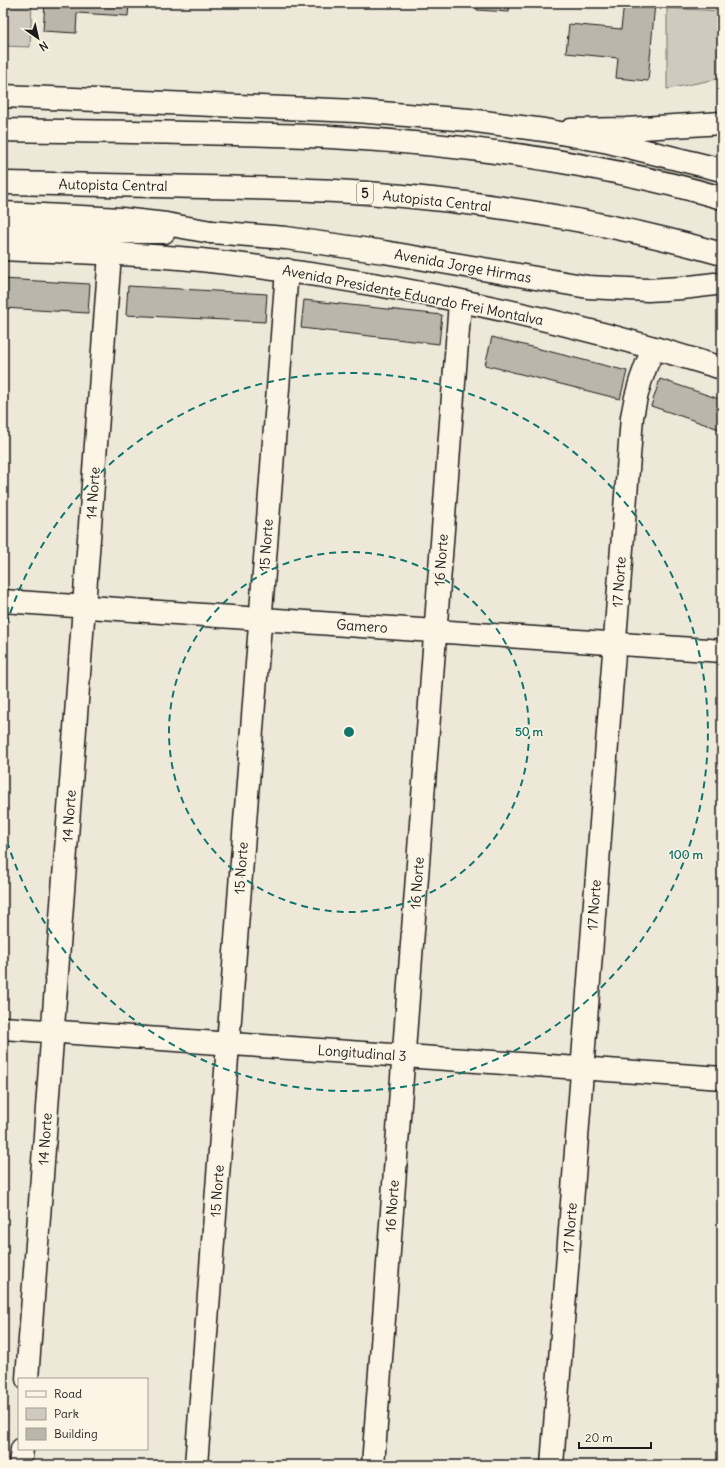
<svg xmlns="http://www.w3.org/2000/svg" width="725" height="1468" viewBox="0 0 725 1468" font-family="Delius,sans-serif">
	<style>
		.green { fill: #cfcabd; stroke: #76736c }
		.building { fill: #bab6aa; stroke: #1c1c1c }
		.lines { fill: none; stroke-linecap: round; stroke-linejoin: round }
		.minor-casing { stroke: #1c1c1c; stroke-width: 25 }
		.major-casing { stroke: #1c1c1c; stroke-width: 25 }
		.highway-casing { stroke: #1c1c1c; stroke-width: 25 }
		.minor { stroke: #fcf5e5; stroke-width: 22 }
		.major { stroke: #fcf5e5; stroke-width: 22 }
		.highway { stroke: #fcf5e5; stroke-width: 22 }
		.ring { fill: none; stroke: #0f766e; stroke-width: 2; stroke-dasharray: 7 5 }
		.labels { text-anchor: middle; dominant-baseline: central; stroke-width: 3; stroke-linejoin: round; paint-order: stroke }
		.shield { fill: #fcf5e5; stroke: #5f5d58; stroke-width: 1 }
		.shield-label { font-size: 13px; font-weight: bold; fill: #1c1c1c }
		.street-label { font-size: 14px; fill: #1c1c1c; stroke: #fcf5e5 }
		.centre { fill: #0f766e; stroke: #fcf5e5; stroke-width: 2 }
		.ring-label { font-size: 12px; text-anchor: middle; font-weight: bold; fill: #0f766e; stroke: #fcf5e5; stroke-width: 3; stroke-linejoin: round; paint-order: stroke }
	</style>
	<rect width="100%" height="100%" fill="#eee8d9"/>
	<filter id="ink" filterUnits="userSpaceOnUse"><feTurbulence type="fractalNoise" baseFrequency=".025" numOctaves="2"/><feDisplacementMap in="SourceGraphic" scale="8" xChannelSelector="R" yChannelSelector="G"/><feConvolveMatrix kernelMatrix="1 2 1 2 8 2 1 2 1" color-interpolation-filters="sRGB"/></filter>
	<g filter="url(#ink)">
		<!-- green -->
		<path class="green" d="M3 3H32L30 47 3 46Z
			M721 3H722V78L667 89V8L720 11Z"/>
		<!-- building -->
		<path class="building" d="M45 3H129L128 16 77 13 76 33 43 31Z
			M477 3H510L509 12 477 10Z
			M624 3H655L648 81 616 78 618 58 566 53 569 24 621 29Z
			M3 279 90 284 88 313 3 308Z
			M128 286 267 294 265 322 126 315Z
			M304 300 442 315 439 344 301 328Z
			M492 337 627 371 620 399 485 365Z
			M660 379 722 400V430L651 406Z"/>
		<g class="lines">
			<!-- minor casing -->
			<g class="minor-casing">
				<path id="minor" d="M571 130 626 129 722 123
					M211 232 286 238 384 252 588 287 648 290 682 288 715 284
					M3 601 722 651
					M3 1028 722 1078
					M27 1379 110 254
					M20 1465 22 1449
					M196 1465 287 270
					M373 1465 460 302
					M552 1465 632 417C636 392 643 370 654 348"/>
			</g>
			<!-- major casing -->
			<g class="major-casing">
				<path id="major" d="M3 96 356 111 469 120 544 130 609 142 722 170
					M3 232H164
					M3 249C69 252 135 253 201 260 378 279 553 316 722 368"/>
			</g>
			<!-- highway casing -->
			<g class="highway-casing">
				<path id="highway" d="M3 130C112 132 222 132 331 137 462 144 596 162 722 198
					M3 183C70 184 137 186 203 187 258 188 313 189 367 193 486 202 607 221 722 254
					M3 213 121 219 166 224 211 232"/>
			</g>
			<!-- minor -->
			<use href="#minor" class="minor"/>
			<!-- major -->
			<use href="#major" class="major"/>
			<!-- highway -->
			<use href="#highway" class="highway"/>
		</g>
	</g>
	<!-- distance rings -->
	<g class="ring">
		<circle cx="349" cy="732" r="180"/>
		<path d="M3 636A359 359 0 1 1 3 828"/>
	</g>
	<g class="labels">
		<!-- shield labels -->
		<rect class="shield" x="357" y="182" width="16" height="22" rx="3"/>
		<g class="shield-label">
			<text x="365" y="193">5</text>
		</g>
		<!-- street labels -->
		<g class="street-label">
			<text transform="translate(113 185) rotate(1)">Autopista Central</text>
			<text transform="translate(437 201) rotate(6)">Autopista Central</text>
			<text transform="translate(463 266) rotate(10)">Avenida Jorge Hirmas</text>
			<text transform="translate(413 295) rotate(11)">Avenida Presidente Eduardo Frei Montalva</text>
			<text transform="translate(93 493) rotate(-86)">14 Norte</text>
			<text transform="translate(266 545) rotate(-86)">15 Norte</text>
			<text transform="translate(441 560) rotate(-86)">16 Norte</text>
			<text transform="translate(619 582) rotate(-86)">17 Norte</text>
			<text transform="translate(362 626) rotate(4)">Gamero</text>
			<text transform="translate(69 816) rotate(-86)">14 Norte</text>
			<text transform="translate(241 868) rotate(-86)">15 Norte</text>
			<text transform="translate(417 883) rotate(-86)">16 Norte</text>
			<text transform="translate(594 905) rotate(-86)">17 Norte</text>
			<text transform="translate(362 1053) rotate(4)">Longitudinal 3</text>
			<text transform="translate(45 1139) rotate(-86)">14 Norte</text>
			<text transform="translate(217 1191) rotate(-86)">15 Norte</text>
			<text transform="translate(392 1206) rotate(-86)">16 Norte</text>
			<text transform="translate(570 1228) rotate(-86)">17 Norte</text>
		</g>
	</g>
	<circle cx="349" cy="732" r="6" class="centre"/>
	<g class="ring-label">
		<text x="529" y="736">50 m</text>
		<text x="686" y="859">100 m</text>
	</g>
	<!-- margin -->
	<rect width="725" height="1468" fill="none" stroke="#fcf5e5" stroke-width="16"/>
	<rect x="8" y="8" width="709" height="1452" fill="none" stroke="#1c1c1c" stroke-width="1.5" filter="url(#ink)"/>
	<!-- legend -->
	<rect x="18" y="1378" width="130" height="72" fill="#fcf5e5" stroke="#a29e95"/>
	<rect x="26" y="1391" width="20" height="6" fill="#fcf5e5" stroke="#a29e95"/>
	<text x="54" y="1398" font-size="12" fill="#1c1c1c">Road</text>
	<rect x="26" y="1408" width="20" height="12" fill="#cfcabd" stroke="#a29e95"/>
	<text x="54" y="1418" font-size="12" fill="#1c1c1c">Park</text>
	<rect x="26" y="1428" width="20" height="12" fill="#bab6aa" stroke="#a29e95"/>
	<text x="54" y="1438" font-size="12" fill="#1c1c1c">Building</text>
	<!-- north arrow -->
	<g transform="translate(38 38) rotate(146)" stroke="#fcf5e5" stroke-width="3" paint-order="stroke">
	<path d="M0-3L7 15L0 10L-7 15Z" fill="#1c1c1c"/>
	<text y="-6" font-size="11" font-weight="bold" text-anchor="middle" fill="#1c1c1c">N</text>
	</g>
	<!-- scale -->
	<path d="M579 1442v6h72v-6" fill="none" stroke="#1c1c1c" stroke-width="2"/>
	<text x="585" y="1442" font-size="12" fill="#1c1c1c" stroke="#fcf5e5" stroke-width="3" paint-order="stroke">20 m</text>
</svg>
